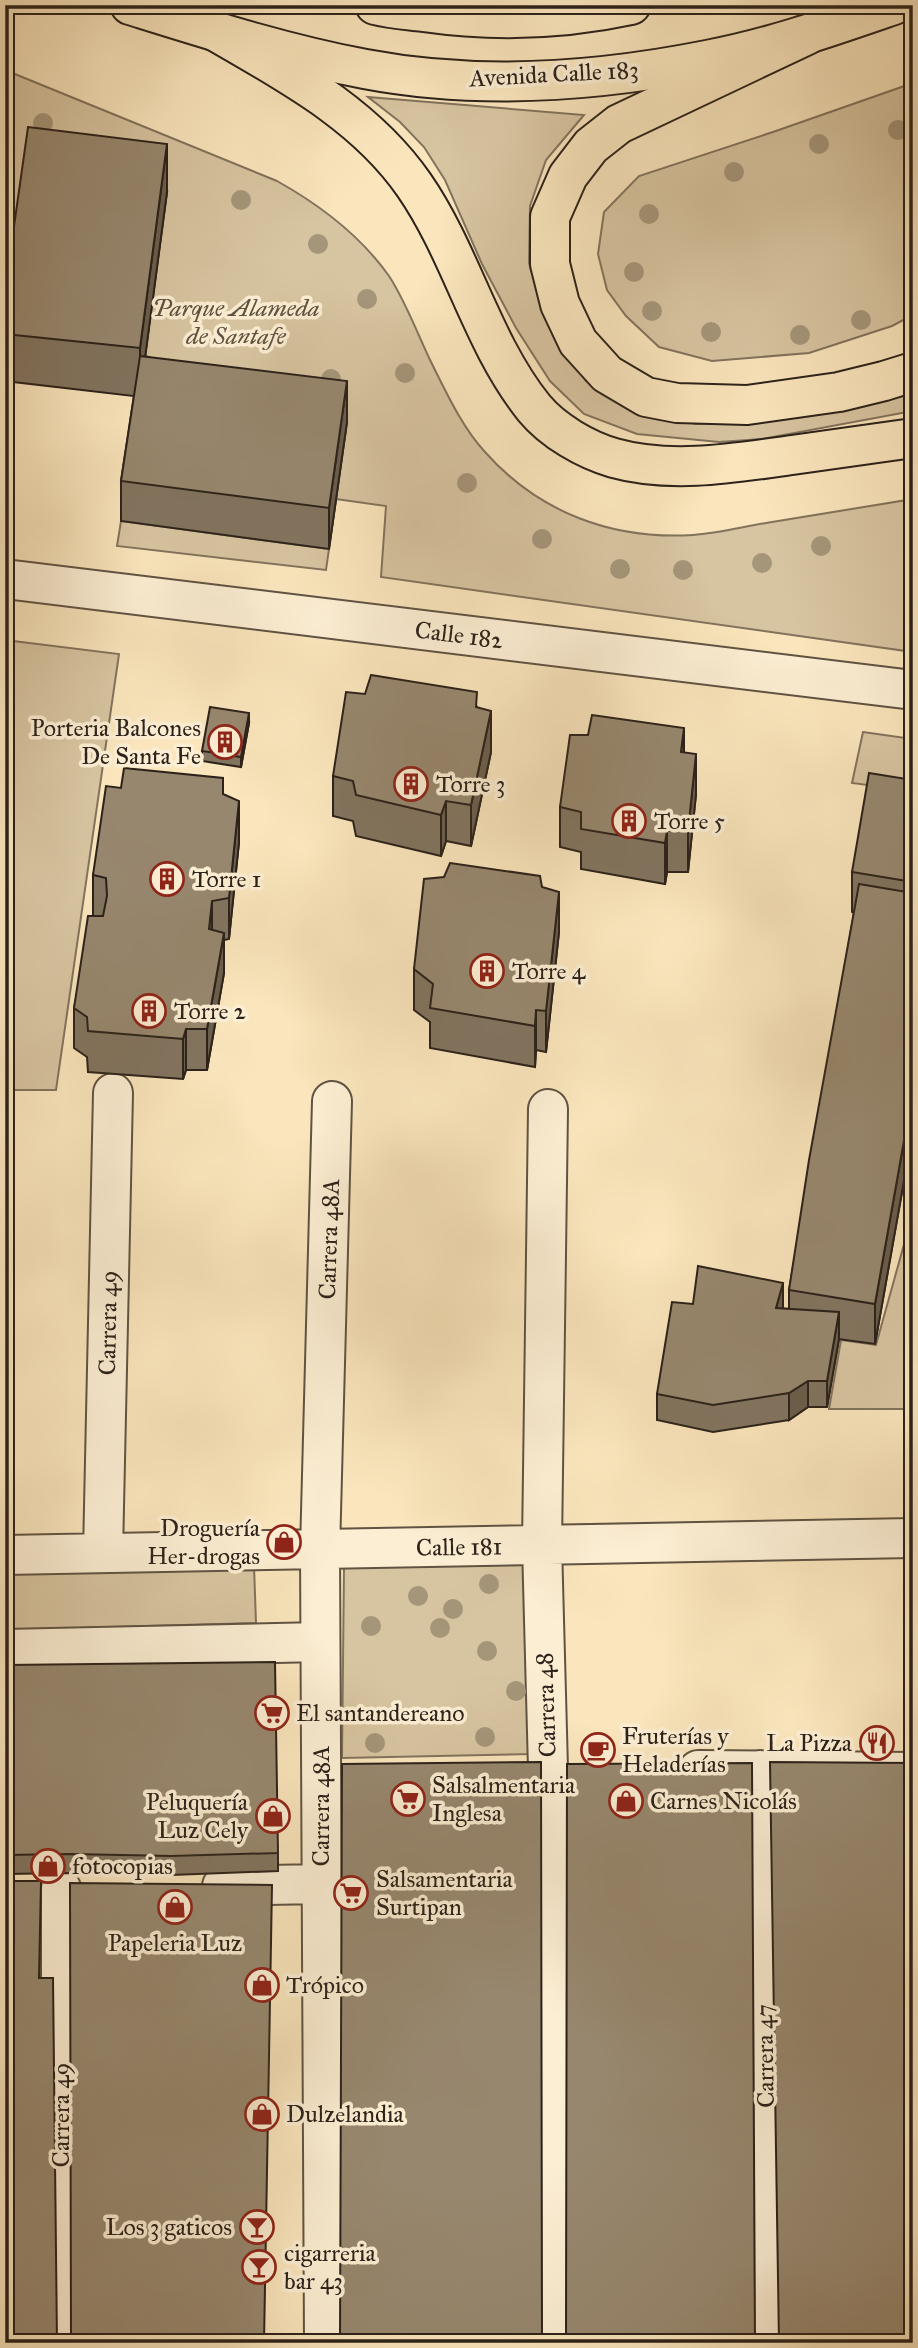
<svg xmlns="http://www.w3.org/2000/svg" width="918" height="2348" viewBox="0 0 918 2348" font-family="'IM FELL Great Primer',serif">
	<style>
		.green { fill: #d7c4a0; stroke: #82735d; stroke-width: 2 }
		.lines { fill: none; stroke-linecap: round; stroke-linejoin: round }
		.minor-casing { stroke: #605342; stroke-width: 42 }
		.major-casing { stroke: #2c221a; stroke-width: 42 }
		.highway-casing { stroke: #2c221a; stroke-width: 42 }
		.minor { stroke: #fceed3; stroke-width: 38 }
		.major { stroke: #fae5bc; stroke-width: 38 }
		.highway { stroke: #fae5bc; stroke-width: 38 }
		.tree { fill: #a59579 }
		.wall { fill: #82745f; stroke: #2c221a; stroke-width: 2 }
		.shaded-wall { fill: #6a5e4d; stroke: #2c221a; stroke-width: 2 }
		.building { fill: #97876e; stroke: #2c221a; stroke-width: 2 }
		.labels { text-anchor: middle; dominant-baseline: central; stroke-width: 7; stroke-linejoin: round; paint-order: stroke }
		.street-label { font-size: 24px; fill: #2c221a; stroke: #fceed3 }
		.park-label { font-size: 24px; font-style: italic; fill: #5f5342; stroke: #fceed3 }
		.poi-label { font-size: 24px; fill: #2c221a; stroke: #fceed3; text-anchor: start }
	</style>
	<rect width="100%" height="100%" fill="#fae5bc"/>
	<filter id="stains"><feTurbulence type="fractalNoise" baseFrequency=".00286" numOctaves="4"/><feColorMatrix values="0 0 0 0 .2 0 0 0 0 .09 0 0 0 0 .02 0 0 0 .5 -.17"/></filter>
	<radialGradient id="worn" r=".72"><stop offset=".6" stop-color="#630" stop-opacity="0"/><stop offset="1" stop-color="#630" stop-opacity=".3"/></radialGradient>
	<!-- green -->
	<path class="green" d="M5 70 277 181C320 205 360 235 389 276 405 300 418 335 431 362 446 392 462 427 485 452 539 513 613 540 693 535 719 533 746 526 772 522 819 514 866 507 913 499V652L381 577 386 506 336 499 140 396 166 191 5 337Z
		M913 83V315L892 326 809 353 712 361 659 347 626 316 607 290 598 254 604 212 639 176 773 132Z
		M368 97 584 115 546 160 530 206 529 263 547 321 586 381 635 411 696 424 758 421 913 392V411L762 439 719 442 637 434 584 414 550 381 516 328 482 264 445 180 424 147 400 122Z
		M121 521 329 549 326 570 117 546Z
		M5 640 119 654 56 1090H5Z
		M863 732 913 739V791L852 783Z
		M913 1212V1409H829L841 1340 876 1345Z
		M532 1562 535 1754 342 1758 344 1567Z
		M254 1566 256 1623 5 1630V1572Z"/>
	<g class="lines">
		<!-- minor casing -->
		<g class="minor-casing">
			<path id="minor" d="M5 579 913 690
				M548 1109 542 1545 548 1769 555 2343
				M103 1553 113 1093
				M5 1555 913 1538
				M5 1649 320 1642
				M698 1770 913 1772
				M760 1770 770 2343
				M222 1886 321 1884
				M61 2343V1888
				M324 2343 320 1550 332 1101"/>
		</g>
		<!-- major casing -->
		<g class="major-casing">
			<path id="major" d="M130 5C207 29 285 54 365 69 476 90 596 82 707 60 771 48 833 26 894 5
				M375 5C391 9 407 10 423 12 493 22 562 20 631 5"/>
		</g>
		<!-- highway casing -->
		<g class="highway-casing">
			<path id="highway" d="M215 31C287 73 365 114 414 185 462 254 481 342 534 408 553 431 586 450 614 458 671 474 735 463 792 455 832 449 873 444 913 438
				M807 35 619 124 591 146 568 176 550 217V264L560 304 578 342 607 374 646 397 677 403 747 405 839 392 884 381 913 372"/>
		</g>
		<!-- minor -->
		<use href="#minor" class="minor"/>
		<!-- major -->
		<use href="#major" class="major"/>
		<!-- highway -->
		<use href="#highway" class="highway"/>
	</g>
	<!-- trees -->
	<g class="tree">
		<circle cx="43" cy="123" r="10"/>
		<circle cx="898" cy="130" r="10"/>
		<circle cx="819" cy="144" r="10"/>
		<circle cx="734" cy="172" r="10"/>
		<circle cx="241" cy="200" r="10"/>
		<circle cx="649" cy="214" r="10"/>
		<circle cx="318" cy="244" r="10"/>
		<circle cx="634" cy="272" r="10"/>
		<circle cx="367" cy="299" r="10"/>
		<circle cx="652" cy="311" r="10"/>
		<circle cx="861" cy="320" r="10"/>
		<circle cx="711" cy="332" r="10"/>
		<circle cx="800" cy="335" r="10"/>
		<circle cx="405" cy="373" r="10"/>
		<circle cx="331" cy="379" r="10"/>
		<circle cx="467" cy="483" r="10"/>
		<circle cx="542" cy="539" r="10"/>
		<circle cx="821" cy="546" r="10"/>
		<circle cx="762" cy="563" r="10"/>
		<circle cx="620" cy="569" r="10"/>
		<circle cx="683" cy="570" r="10"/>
		<circle cx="489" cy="1584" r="10"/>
		<circle cx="418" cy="1596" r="10"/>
		<circle cx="453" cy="1609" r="10"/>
		<circle cx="371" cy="1626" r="10"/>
		<circle cx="440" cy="1628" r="10"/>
		<circle cx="487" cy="1651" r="10"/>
		<circle cx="516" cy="1691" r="10"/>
		<circle cx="485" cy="1737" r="10"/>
		<circle cx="375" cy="1743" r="10"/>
	</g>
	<!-- wall -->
	<path class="wall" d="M167 192 145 356 347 422 329 549 121 521V481L134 396 5 381V290Z
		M477 707 491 752 471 846 446 841 441 856 356 836 353 821 333 816V776Z
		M249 723 241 767 202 761V751Z
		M588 735 684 753 696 794 688 872H667L665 884 581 869V852L560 847V807Z
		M913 780V1130L875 1344 839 1339 827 1407H808L789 1420 713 1432 657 1420V1394L693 1304 789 1309V1290L854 913 852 912V872Z
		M121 788 223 794 239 842 229 939 224 940V973L207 1070H186L183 1079 88 1072 87 1057 74 1048V1008L93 916V875Z
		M444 877 542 887 559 932 546 1052 536 1050 535 1067 430 1048V1022L414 1010V969Z
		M5 1665 278 1853V1871L171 1875 71 1873 5 1874Z"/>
	<!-- shaded-wall -->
	<path class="shaded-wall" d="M167 144V192L140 396V348Z
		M347 381V422L329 549V508Z
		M491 711V752L471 846V805Z
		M249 713V723L241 767V757Z
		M684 728V769L681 752Z
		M696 754V794L688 872V831Z
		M239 801V842L229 939V898Z
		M446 801V841L441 856V815Z
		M667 831V872L665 884V843Z
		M559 892V932L546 1052V1011Z
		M212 901V942L209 929Z
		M224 933V973L207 1070V1029Z
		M536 1010V1050L535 1067V1026Z
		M186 1029V1070L183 1079V1039Z
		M913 1090V1130L875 1344V1304Z
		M783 1283V1310L776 1308Z
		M839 1312V1339L827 1407V1381Z
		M808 1381V1407L789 1420V1393Z"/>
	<!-- building -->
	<path class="building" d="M28 127 167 144 140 348 5 334V290Z
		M140 356 347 381 329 508 121 481Z
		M371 675 477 692 476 707 491 711 471 805 446 801 441 815 356 795 353 781 333 776 346 692 365 694Z
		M210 707 249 713 241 757 202 751Z
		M592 715 684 728 681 752 696 754 688 831H667L665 843 581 829V812L560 807 570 735H588Z
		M124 768 223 778V794L239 801 229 898 212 901 209 929 224 933 207 1029H186L183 1039 88 1031 87 1017 74 1008 88 916H103L107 896 106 878 93 875 106 786 121 788Z
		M869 773 913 780V882L852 872Z
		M450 863 540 876 542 887 559 892 546 1011 536 1010 535 1026 430 1008 433 984 414 969 424 879 444 877Z
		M859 884 913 893V1090L875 1304 789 1290 809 1160Z
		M698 1266 783 1283 776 1308 839 1312 827 1381H808L789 1393 713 1405 657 1394 672 1302 693 1304Z
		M275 1662 278 1853 171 1856 71 1854 5 1855V1665Z
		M541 1762 542 2343H340L342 1764Z
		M770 1762 913 1763V2343H779Z
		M752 1763 755 2343H566L567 1764Z
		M5 1881H41L39 1978H53L57 2343H5Z
		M70 1883 272 1885 264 2343H71Z"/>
	<!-- icons -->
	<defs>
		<g id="building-ring" transform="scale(1.75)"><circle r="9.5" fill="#fceed3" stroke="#8f2418" stroke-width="1.5"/><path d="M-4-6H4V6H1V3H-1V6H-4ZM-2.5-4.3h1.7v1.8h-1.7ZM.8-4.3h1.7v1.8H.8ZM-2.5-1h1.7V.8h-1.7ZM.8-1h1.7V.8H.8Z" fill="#8f2418"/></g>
		<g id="shop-ring" transform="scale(1.75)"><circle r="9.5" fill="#fceed3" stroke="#8f2418" stroke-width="1.5"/><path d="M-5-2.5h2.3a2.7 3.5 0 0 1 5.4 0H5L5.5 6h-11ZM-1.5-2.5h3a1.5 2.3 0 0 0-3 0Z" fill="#8f2418"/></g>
		<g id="supermarket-ring" transform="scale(1.75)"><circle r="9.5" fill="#fceed3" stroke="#8f2418" stroke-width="1.5"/><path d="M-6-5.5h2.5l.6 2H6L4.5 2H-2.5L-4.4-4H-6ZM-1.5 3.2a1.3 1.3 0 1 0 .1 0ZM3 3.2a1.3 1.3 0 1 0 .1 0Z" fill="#8f2418"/></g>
		<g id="restaurant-ring" transform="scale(1.75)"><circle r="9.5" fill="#fceed3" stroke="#8f2418" stroke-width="1.5"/><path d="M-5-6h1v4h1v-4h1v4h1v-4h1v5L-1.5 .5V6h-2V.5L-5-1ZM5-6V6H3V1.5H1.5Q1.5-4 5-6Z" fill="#8f2418"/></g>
		<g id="cafe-ring" transform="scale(1.75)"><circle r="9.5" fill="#fceed3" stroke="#8f2418" stroke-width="1.5"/><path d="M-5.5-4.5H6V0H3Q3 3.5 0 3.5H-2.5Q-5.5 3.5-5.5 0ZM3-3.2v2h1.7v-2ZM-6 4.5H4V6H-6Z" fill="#8f2418"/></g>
		<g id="bar-ring" transform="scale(1.75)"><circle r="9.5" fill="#fceed3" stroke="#8f2418" stroke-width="1.5"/><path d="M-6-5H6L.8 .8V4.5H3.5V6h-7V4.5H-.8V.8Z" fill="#8f2418"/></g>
	</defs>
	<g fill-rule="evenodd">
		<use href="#building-ring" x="225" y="742"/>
		<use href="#building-ring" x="411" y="784"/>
		<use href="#building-ring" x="629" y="821"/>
		<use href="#building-ring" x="167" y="879"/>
		<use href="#building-ring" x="487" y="971"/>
		<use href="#building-ring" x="149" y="1011"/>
		<use href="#shop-ring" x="284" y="1542"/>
		<use href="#supermarket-ring" x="272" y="1713"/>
		<use href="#restaurant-ring" x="877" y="1743"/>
		<use href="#cafe-ring" x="598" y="1750"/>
		<use href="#supermarket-ring" x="408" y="1799"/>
		<use href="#shop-ring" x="626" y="1801"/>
		<use href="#shop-ring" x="273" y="1816"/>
		<use href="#shop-ring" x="48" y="1866"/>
		<use href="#supermarket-ring" x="351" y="1893"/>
		<use href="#shop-ring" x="175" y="1907"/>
		<use href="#shop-ring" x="262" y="1985"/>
		<use href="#shop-ring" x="262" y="2114"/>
		<use href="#bar-ring" x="257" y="2227"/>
		<use href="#bar-ring" x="259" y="2267"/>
	</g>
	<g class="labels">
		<!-- street labels -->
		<g class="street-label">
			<text transform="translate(554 74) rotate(-3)">Avenida Calle 183</text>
			<text transform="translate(459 635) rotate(7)">Calle 182</text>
			<text transform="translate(329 1239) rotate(-88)">Carrera 48A</text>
			<text transform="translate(108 1323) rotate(-89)">Carrera 49</text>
			<text transform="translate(459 1547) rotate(-1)">Calle 181</text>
			<text transform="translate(546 1705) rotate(-92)">Carrera 48</text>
			<text transform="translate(321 1806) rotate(-90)">Carrera 48A</text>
			<text transform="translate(765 2056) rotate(-91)">Carrera 47</text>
			<text transform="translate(61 2115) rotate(-90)">Carrera 49</text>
		</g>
		<!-- park labels -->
		<g class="park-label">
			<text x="236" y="308">Parque Alameda<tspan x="236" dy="28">de Santafe</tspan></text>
		</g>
		<!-- poi labels -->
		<g class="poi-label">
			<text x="201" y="728" text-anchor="end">Porteria Balcones<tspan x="201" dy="28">De Santa Fe</tspan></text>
			<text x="436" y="784">Torre 3</text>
			<text x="654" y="821">Torre 5</text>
			<text x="192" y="879">Torre 1</text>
			<text x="512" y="971">Torre 4</text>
			<text x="174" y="1011">Torre 2</text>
			<text x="260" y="1528" text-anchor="end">Droguería<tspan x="260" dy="28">Her-drogas</tspan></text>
			<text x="296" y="1713">El santandereano</text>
			<text x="622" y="1736">Fruterías y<tspan x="622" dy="28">Heladerías</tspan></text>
			<text x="852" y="1743" text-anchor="end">La Pizza</text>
			<text x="432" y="1785">Salsalmentaria<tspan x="432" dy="28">Inglesa</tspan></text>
			<text x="650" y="1801">Carnes Nicolás</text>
			<text x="248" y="1802" text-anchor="end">Peluquería<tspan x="248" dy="28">Luz Cely</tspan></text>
			<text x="72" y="1866">fotocopias</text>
			<text x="376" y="1879">Salsamentaria<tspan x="376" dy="28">Surtipan</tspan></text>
			<text x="175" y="1943" text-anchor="middle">Papeleria Luz</text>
			<text x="286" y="1985">Trópico</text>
			<text x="286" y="2114">Dulzelandia</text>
			<text x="232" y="2227" text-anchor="end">Los 3 gaticos</text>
			<text x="284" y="2253">cigarreria<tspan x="284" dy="28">bar 43</tspan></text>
		</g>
	</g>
	<!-- margin -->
	<rect width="918" height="2348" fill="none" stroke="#fae5bc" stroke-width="28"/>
	<rect x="7" y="7" width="904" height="2334" fill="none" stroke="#2c221a" stroke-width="3.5"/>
	<rect x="14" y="14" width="890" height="2320" fill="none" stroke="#2c221a" stroke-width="2"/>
	<rect width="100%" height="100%" filter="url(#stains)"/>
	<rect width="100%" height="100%" fill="url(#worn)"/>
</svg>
